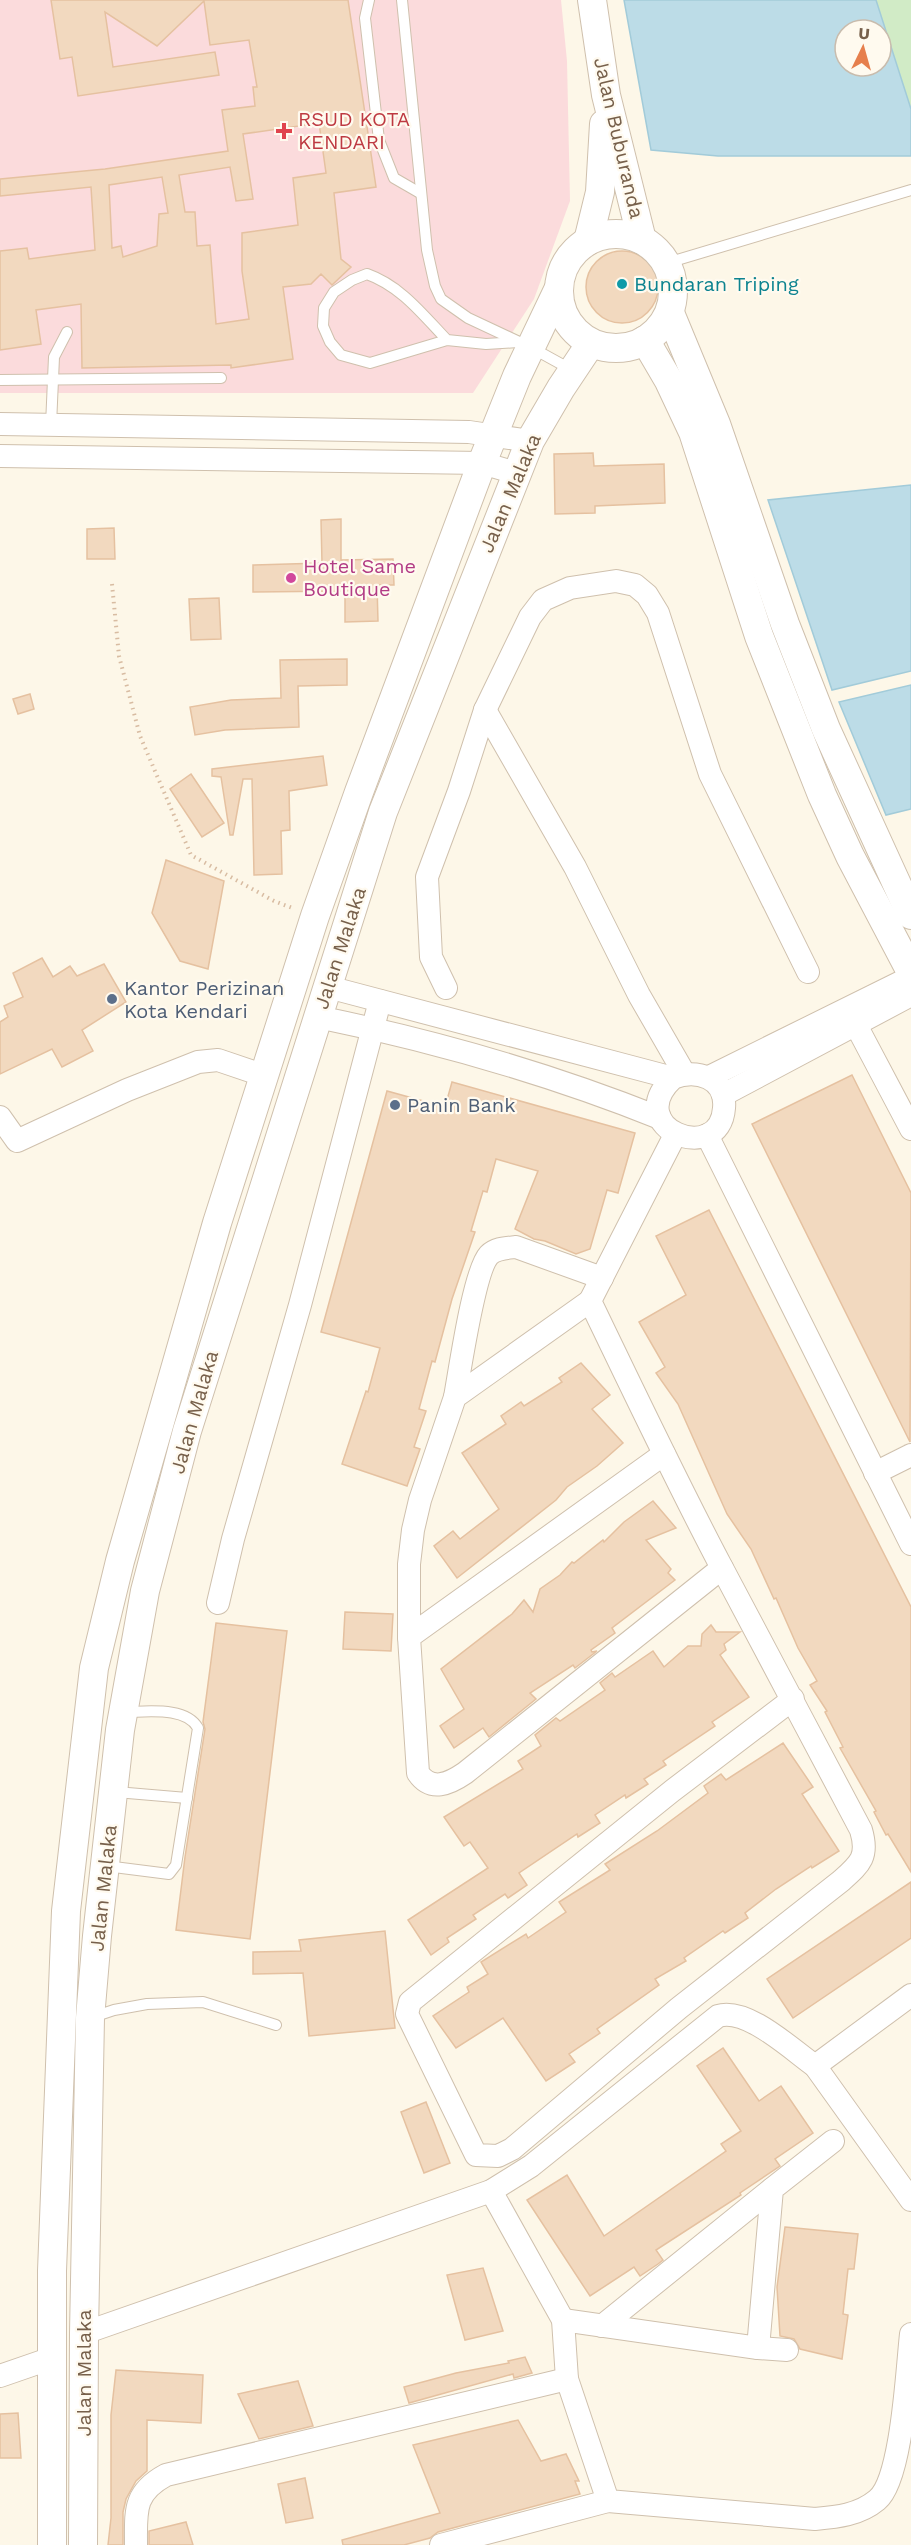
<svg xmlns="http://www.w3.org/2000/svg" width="911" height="2545" font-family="'Work Sans',sans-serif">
	<rect width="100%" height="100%" fill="#fdf7e8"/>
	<path fill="#fbdbdc" d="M0,0H561L567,61L570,201L534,299L473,393H0Z"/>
	<path fill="#d1ebc6" d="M876,0H911V109Z"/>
	<g fill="#bcdce7" stroke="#a2cbd9" stroke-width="1.5" fill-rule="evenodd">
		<path d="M624,0H876L911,109V156H718L651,150ZM845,30H881V66H845Z"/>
		<path d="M911,485V671L832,690L768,500Z"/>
		<path d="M911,685V809L886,815L839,702Z"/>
	</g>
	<g fill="#f2d9bf" stroke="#e5c1a0" stroke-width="1.5" fill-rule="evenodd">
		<path d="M51,0H348L376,187L334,193L341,259L351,267L332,285L321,274L311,284L283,287L293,359L231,368V365L82,368L81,304L36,310L41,344L0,350V251L27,248L29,259L95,250L91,187L0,196V179L105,169L228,151L222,110L255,106L253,87H257L249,40L210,45L204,1L157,46L105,12L113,67L215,52L219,75L78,96L72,57L60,59ZM319,123L326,173L293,178L298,225L242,233V271L249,319L216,324L210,245L197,246L195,212H185L179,175L230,167L236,201L253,199L243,134ZM162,177L168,213L159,214L157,246L123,257L121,246L112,248L109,185Z"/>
		<circle cx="622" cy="287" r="36"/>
		<path d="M593,453L594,466L664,464L665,503L595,506V513L555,514L554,454Z"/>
		<path d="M341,519V560L393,559L394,585H377L378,621L345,622V591L253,592V565L322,563L321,520Z"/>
		<path d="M114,528L115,559H87V529Z"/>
		<path d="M219,598L221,639L191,640L189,599Z"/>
		<path d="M347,659V685L298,686L299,727L225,730L195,735L190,707L231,700L281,698L280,660Z"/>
		<path d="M30,694L34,709L18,714L13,699Z"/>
		<path d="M323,756L327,785L289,791L290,830L281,831L282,874L254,875L252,779H243L233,835H230L221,777L212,776V769Z"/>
		<path d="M191,774L224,823L202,837L170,789Z"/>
		<path d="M166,860L224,881L208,969L180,961L152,913Z"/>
		<path d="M42,958L53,977L70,966L77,976L104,964L126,1002L82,1030L93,1051L62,1067L52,1049L0,1074V1022L8,1017L4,1006L23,997L13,973Z"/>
		<path d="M852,1075L911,1193L910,1442L752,1124Z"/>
		<path d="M452,1082L635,1133L618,1193L607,1190L590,1249L576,1254L545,1241L534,1239L515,1229L538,1171L496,1159L487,1192L483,1191L471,1231L475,1232L452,1299L435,1362L432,1361L419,1409L426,1411L414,1447L420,1449L407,1486L342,1464L366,1391L368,1392L380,1348L321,1332L387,1091L445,1107Z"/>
		<path d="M709,1210L911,1607V1872L888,1834L886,1835L874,1812L876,1811L840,1748L843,1747L825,1712L827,1711L810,1685L817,1681L798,1648L776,1598L774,1599L751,1549L727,1514L678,1404L656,1373L665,1367L639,1322L686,1295L656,1236Z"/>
		<path d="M581,1363L610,1395L592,1409L623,1443L597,1466L567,1487L556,1500L457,1578L434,1546L453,1531L460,1539L499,1509L462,1453L506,1424L501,1416L521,1402L524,1406L562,1382L559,1378Z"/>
		<path d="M653,1501L676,1528L646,1540L671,1569L668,1573L675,1580L612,1628L615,1633L591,1650L592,1652L597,1651L575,1668L573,1665L530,1693L536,1699L489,1737L483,1728L454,1748L440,1726L464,1709L441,1669L512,1614L524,1600L533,1612L540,1589L560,1575L572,1562L574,1563L603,1540L604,1542L624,1522Z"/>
		<path d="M345,1612L393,1614L391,1651L343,1649Z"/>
		<path d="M216,1623L287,1631L250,1939L176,1930L185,1857L205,1729L203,1722Z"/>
		<path d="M711,1625L716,1632H740L724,1644L726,1650L720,1655L749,1697L712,1722L715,1726L663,1761L666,1765L644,1779L648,1784L626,1798L625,1795L595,1815L600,1823L578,1837L577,1834L519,1873L527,1885L508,1898L505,1894L473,1915L476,1919L447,1938L449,1942L431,1955L408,1920L488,1868L470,1842L464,1846L444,1817L523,1769L518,1761L541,1746L535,1735L556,1718L560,1721L605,1690L600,1683L612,1673L615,1677L653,1651L664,1667L688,1646H701L702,1634Z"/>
		<path d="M783,1743L813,1787L802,1794L839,1851L812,1868L811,1866L776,1889L745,1913L748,1918L725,1933L723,1931L684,1958L686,1961L655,1979L659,1985L597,2029L600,2033L569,2054L575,2062L546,2081L503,2018L456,2048L433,2016L469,1992L467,1987L488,1974L481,1962L526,1934L528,1938L566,1912L559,1902L610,1870L605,1864L657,1831L708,1793L704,1786L721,1774L726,1780Z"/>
		<path d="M911,1882V1938L793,2018L767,1979Z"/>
		<path d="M385,1931L395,2028L309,2036L303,1973L253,1974V1952L301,1951L299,1940Z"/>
		<path d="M723,2048L759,2101L781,2086L813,2133L775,2159L780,2166L740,2193L741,2195L656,2250L663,2260L658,2264L640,2276L634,2267L590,2296L527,2200L567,2175L604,2236L726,2151L721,2144L741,2131L697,2066Z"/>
		<path d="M426,2102L450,2163L424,2173L401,2112Z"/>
		<path d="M785,2227L858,2234L854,2269H848L843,2314L848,2315L842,2359L800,2349L794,2339L780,2336L777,2287Z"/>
		<path d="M483,2268L503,2331L465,2340L447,2275Z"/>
		<path d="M525,2357L532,2373L514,2378L513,2374L409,2403L404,2387L456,2373L509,2363L508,2361Z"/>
		<path d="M116,2370L203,2375L201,2423L147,2420V2471L136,2481L126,2499L123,2512V2545H108L111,2518V2415Z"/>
		<path d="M298,2381L313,2426L259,2439L238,2394Z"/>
		<path d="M18,2413L21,2458H0V2414Z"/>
		<path d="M518,2420L541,2461L566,2454L579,2481H575L580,2494L438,2532L430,2538L404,2545H343L342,2540L440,2513L413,2445Z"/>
		<path d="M305,2478L313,2518L286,2523L278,2484Z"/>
		<path d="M186,2522L193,2545H149V2531Z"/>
	</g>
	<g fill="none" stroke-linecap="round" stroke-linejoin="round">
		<g stroke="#cfc0ad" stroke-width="12">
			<g id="service">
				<path d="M369,0L365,18L379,140L394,178L420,193"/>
				<path d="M402,0L427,250L435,286L441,299L468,318L532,348L572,370"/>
				<path d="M667,263L911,190"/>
				<path d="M447,340C423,315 401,286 367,274L352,280L334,292L324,308L323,326L330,342L341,355L370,363L447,340L486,344L518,342"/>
				<path d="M0,380L221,378"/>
				<path d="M51,425L54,357L67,332"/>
				<path d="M116,1792L187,1798"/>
				<path d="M106,1866L169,1874L176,1865L198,1728C186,1706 146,1712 125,1712"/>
				<path d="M93,2017L114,2010L147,2004L203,2002L276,2025"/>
			</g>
		</g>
		<g stroke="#cfc0ad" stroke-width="24">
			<g id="minor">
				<path d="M0,424L469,432L530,441"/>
				<path d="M0,456L482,463L516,473"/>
				<path d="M485,710L575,867L639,995L684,1073"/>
				<path d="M328,987L673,1078C696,1068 727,1078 724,1108C720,1167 620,1128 673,1078"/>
				<path d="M446,988L431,957L427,877L459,791L485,710L530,617L543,600L570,588L616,581L635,585L647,595L658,613L710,774L808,972"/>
				<path d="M318,1017C435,1041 550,1074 660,1118"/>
				<path d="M856,1025L911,1129"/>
				<path d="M709,1077L911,977"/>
				<path d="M723,1095L911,995"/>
				<path d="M0,1117L17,1141L127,1090L198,1062L218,1060L265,1076"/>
				<path d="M675,1135L590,1301C633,1390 675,1479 721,1566C767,1654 815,1742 861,1830C869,1857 860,1864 841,1881L679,2008L512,2149L498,2156L476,2155L407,2014L410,2002L672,1791L793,1699"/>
				<path d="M707,1135L911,1544"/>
				<path d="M455,1397C460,1370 474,1271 489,1255C496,1248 506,1248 516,1247L602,1278"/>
				<path d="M664,1454L409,1637L418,1773C431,1792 449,1784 465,1773L722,1568"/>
				<path d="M875,1473L911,1455"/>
				<path d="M218,1603L233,1539L300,1305L380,1001"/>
				<path d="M409,1637V1564L413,1530L420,1500L455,1397L590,1301"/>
				<path d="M815,2066L911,2200"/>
				<path d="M491,2191L563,2320L567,2379L608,2501L815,2519C837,2517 859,2515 877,2500C902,2480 907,2370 911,2334"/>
				<path d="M563,2320L758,2348L787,2350"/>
				<path d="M602,2326L772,2189"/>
				<path d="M84,2333L491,2191L531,2166L718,2016C747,2007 791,2049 815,2066L911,1995"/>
				<path d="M758,2348L772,2189L833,2141"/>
				<path d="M0,2376L52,2358"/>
				<path d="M136,2545C136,2511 133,2493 166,2475L567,2379"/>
				<path d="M441,2545L608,2501"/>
			</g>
		</g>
		<g stroke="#cfc0ad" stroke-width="30">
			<g id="tertiary">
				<path d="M592,0L606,95L642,240"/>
				<circle cx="616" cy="291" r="57"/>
				<path d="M588,241L600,192L604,124"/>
				<path d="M670,313L716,424L785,624L826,729L911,915"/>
				<path d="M645,340L669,381L693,432L759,636L822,795L850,856L911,972"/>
				<path d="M52,2545V2271L66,1911L94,1668L120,1561L217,1223L315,916L359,792L482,463L517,376L558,290"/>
				<path d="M83,2545L84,2333L90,2018L97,1936L120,1730L145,1591L187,1431L383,812L530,441L561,388L591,343"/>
			</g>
		</g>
		<path stroke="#d8bca2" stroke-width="4" stroke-dasharray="1.5 4.5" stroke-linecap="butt" d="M112,584L119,656L140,736L191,855L274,901L295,909"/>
		<use href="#service" stroke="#fff" stroke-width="10"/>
		<use href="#minor" stroke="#fff" stroke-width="22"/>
		<use href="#tertiary" stroke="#fff" stroke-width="28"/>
	</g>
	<path fill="#e0444e" stroke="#fffaef" stroke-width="2" d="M281 122h6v6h6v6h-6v6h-6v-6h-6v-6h6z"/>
	<circle fill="#0f9aa8" stroke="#fffaef" stroke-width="2" cx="622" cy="284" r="6"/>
	<circle fill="#d1479c" stroke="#fffaef" stroke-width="2" cx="291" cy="578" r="6"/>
	<g fill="#5c6f8a" stroke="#fffaef" stroke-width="2">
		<circle cx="112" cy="999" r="6"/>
		<circle cx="395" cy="1105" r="6"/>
	</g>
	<g text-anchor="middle" stroke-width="4.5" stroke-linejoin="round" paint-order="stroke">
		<g font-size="20" fill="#be3a42" stroke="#fffaef" text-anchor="start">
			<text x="298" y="126">RSUD KOTA<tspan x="298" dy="23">KENDARI</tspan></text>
		</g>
		<g font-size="20" fill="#77604b" stroke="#fffaef">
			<text transform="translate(619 138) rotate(77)" y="7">Jalan Buburanda</text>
			<text transform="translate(510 493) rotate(-67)" y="7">Jalan Malaka</text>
			<text transform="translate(340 948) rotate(-72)" y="7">Jalan Malaka</text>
			<text transform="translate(194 1412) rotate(-74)" y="7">Jalan Malaka</text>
			<text transform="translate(103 1888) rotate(-84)" y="7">Jalan Malaka</text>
			<text transform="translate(84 2373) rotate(-90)" y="7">Jalan Malaka</text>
		</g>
		<g font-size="20" fill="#0d838f" stroke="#fffaef" text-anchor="start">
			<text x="634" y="291">Bundaran Triping</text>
		</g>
		<g font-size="20" fill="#b23c85" stroke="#fffaef" text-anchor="start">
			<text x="303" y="573">Hotel Same<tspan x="303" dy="23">Boutique</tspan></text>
		</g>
		<g font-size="20" fill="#4e5e75" stroke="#fffaef" text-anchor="start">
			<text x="124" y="995">Kantor Perizinan<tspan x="124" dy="23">Kota Kendari</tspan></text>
			<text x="407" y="1112">Panin Bank</text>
		</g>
	</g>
	<g transform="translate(863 48) rotate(5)"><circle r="28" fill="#fffaef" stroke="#c9bcad" stroke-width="1.5"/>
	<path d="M0-4.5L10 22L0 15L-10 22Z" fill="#e67f4d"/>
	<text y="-9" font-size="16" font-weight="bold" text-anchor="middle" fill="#77604b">U</text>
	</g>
</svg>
